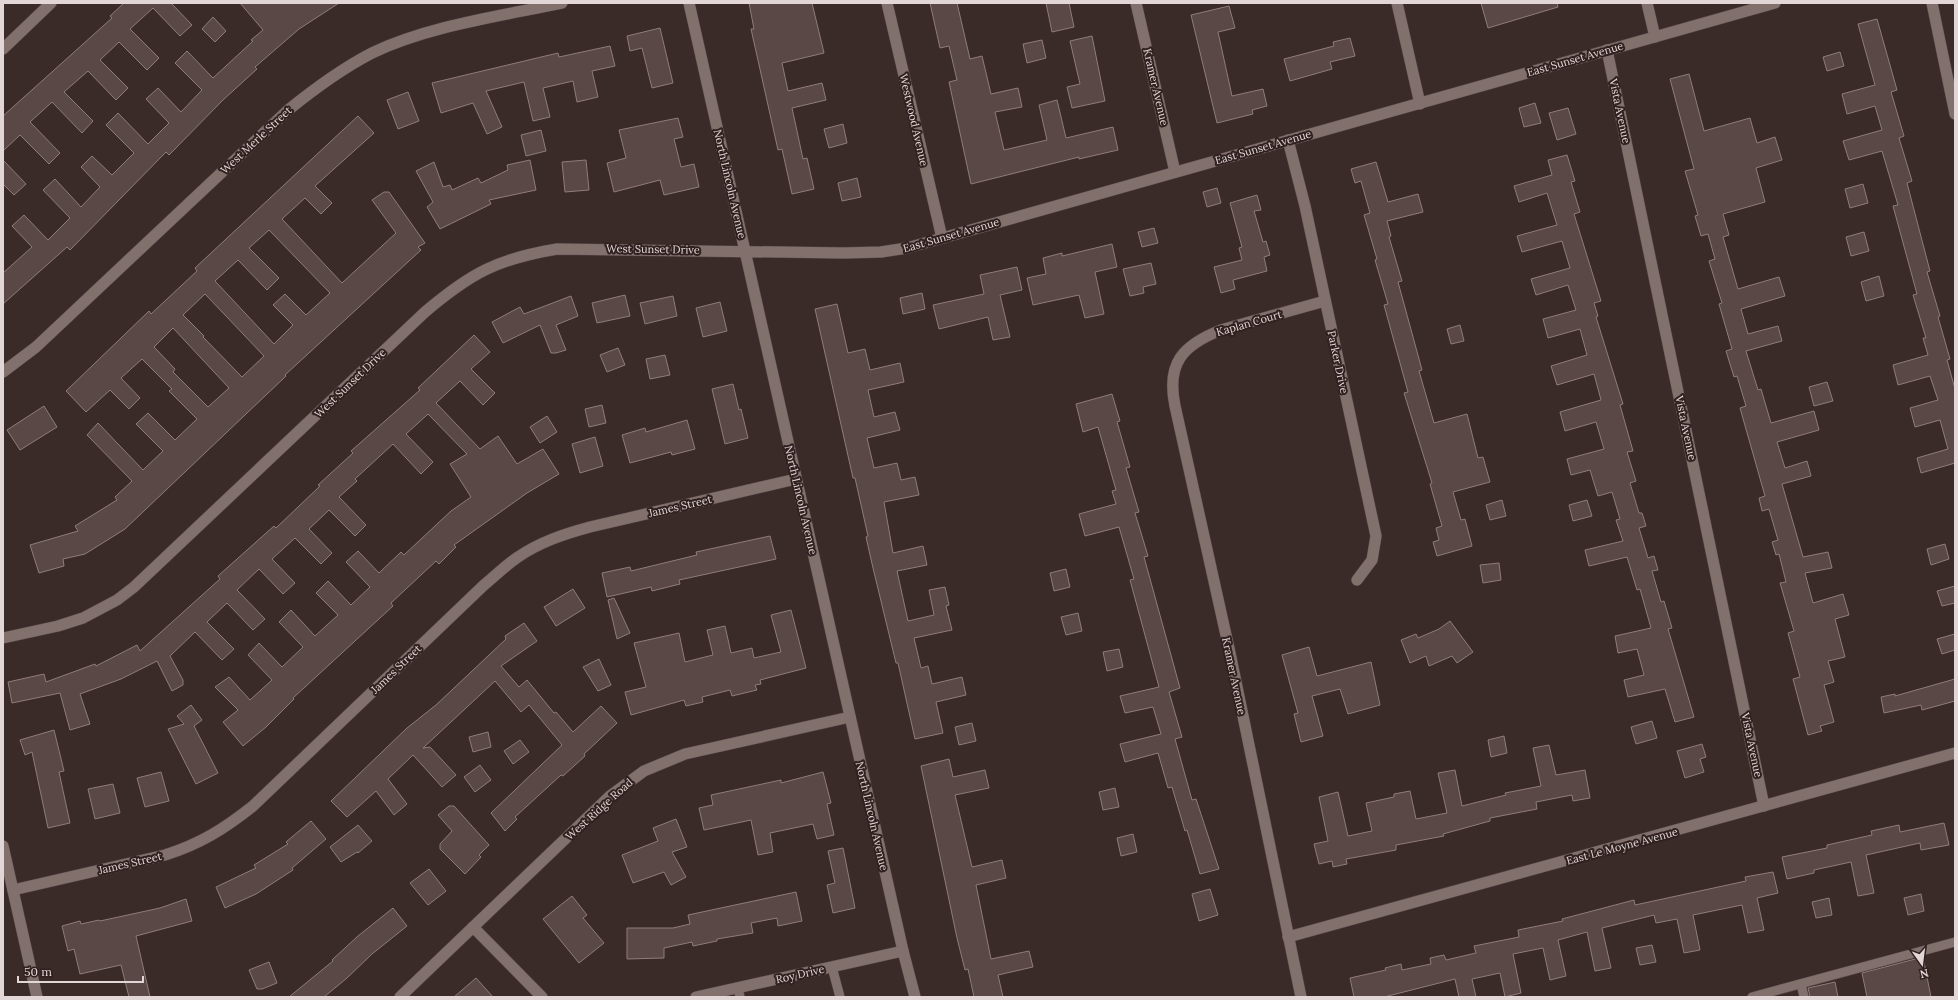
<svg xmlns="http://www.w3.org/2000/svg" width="1958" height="1000" font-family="Lora,serif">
	<rect width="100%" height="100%" fill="#3a2a28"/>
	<g fill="#5a4846" stroke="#907c7a" fill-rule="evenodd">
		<path d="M124,3H171L192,25L180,36L153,8L130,29L159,58L147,70L119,42L100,60L128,88L116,100L88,71L64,92L93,121L82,133L52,102L30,122L60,153L49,164L20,135L3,151V116L112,18L110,16Z"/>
		<path d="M240,3H339L299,29L255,67L257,69L223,100L169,155L166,152L70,250L67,247L3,304V273L32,247L12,226L24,215L48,240L70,218L43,190L55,179L81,207L100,187L81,167L92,156L112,175L134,153L106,125L118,113L148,144L169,123L146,99L158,88L181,112L202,90L175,63L187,51L213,78L253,41L251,40L263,30Z"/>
		<path d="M749,3H812L824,53L782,63L788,91L822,83L826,100L792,108L803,159L807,158L814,189L792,194L782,149L778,150L751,29H754Z"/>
		<path d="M930,3H957L970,59L982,56L991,94L1018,88L1022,107L995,112L1004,150L1047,140L1039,105L1057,100L1066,138L1113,127L1118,150L1079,159V157L971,184L949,82L957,80L949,46L940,48Z"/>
		<path d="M1046,3H1069L1074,27L1052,32Z"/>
		<path d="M1481,3H1557L1558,7L1488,28Z"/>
		<path d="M1229,6L1235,28L1218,32L1232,96L1263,89L1267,106L1252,110L1253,114L1217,123L1191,15Z"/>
		<path d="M213,17L226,31L215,42L202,29Z"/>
		<path d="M1877,19L1897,90L1891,92L1904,136L1899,138L1912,181L1907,183L1930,271L1927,272L1940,316L1938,317L1950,359L1947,360L1955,389V463L1921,473L1917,458L1948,449L1940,420L1915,427L1910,408L1938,400L1930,376L1898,385L1893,365L1928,355L1923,338H1926L1913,295L1917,294L1893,206L1898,205L1882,151L1849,160L1843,141L1882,130L1875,106L1847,114L1842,94L1875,85L1858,24Z"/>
		<path d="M660,28L673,83L652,88L642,48L630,51L627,36Z"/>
		<path d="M1092,36L1105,101L1072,108L1067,87L1080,84L1070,41Z"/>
		<path d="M1350,38L1355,56L1330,62L1332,69L1290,81L1284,59L1334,46L1333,42Z"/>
		<path d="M1042,40L1046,58L1027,63L1023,44Z"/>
		<path d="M610,46L615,66L592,71L598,97L577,102L573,81L543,88L550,117L533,121L524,82L486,91L502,127L487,134L473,103L441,113L432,83L558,53L559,57Z"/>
		<path d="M1840,52L1844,66L1827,71L1823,57Z"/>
		<path d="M1689,74L1704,131L1750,118L1757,143L1775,137L1782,160L1756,168L1765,202L1723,214L1729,235L1723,237L1738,289L1779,277L1785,296L1741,309L1748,334L1778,326L1782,341L1746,351L1758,390L1761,389L1771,423L1814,411L1819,430L1777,442L1785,468L1807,461L1811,476L1782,484L1803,557L1828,552L1832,568L1805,573L1813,603L1843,594L1849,615L1835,619L1845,657L1828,661L1834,682L1824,685L1834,722L1820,726L1822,731L1808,735L1793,679L1800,677L1788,633L1794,631L1780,583L1786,582L1779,554L1776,555L1772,542L1778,540L1769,509L1762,511L1759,498L1765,496L1740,408L1746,406L1737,376L1734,377L1726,351L1732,349L1719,304L1722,303L1709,261L1715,259L1708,234L1701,236L1695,216L1698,215L1685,171L1694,169L1670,79Z"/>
		<path d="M408,92L419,121L398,129L387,100Z"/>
		<path d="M1535,103L1541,123L1524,127L1519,108Z"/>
		<path d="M1568,108L1576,134L1557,140L1549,113Z"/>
		<path d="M358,116L374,133L315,186L332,203L321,214L305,198L282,219L342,283L396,233L372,200L384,192H389L425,243L418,247L421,250L285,375L286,376L125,529L85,554L63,559L64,566L39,573L30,545L78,531L75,526L117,500L115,497L132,481L87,435L98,423L143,470L163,451L136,424L148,413L175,440L197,419L169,391L172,389L142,359L121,378L140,398L129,409L110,390L86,412L66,391L149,311L151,314L197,271L195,268ZM269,230L330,293L306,315L285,294L273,305L293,325L274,344L215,281L238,260L267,290L279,278L249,248ZM205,294L264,356L242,377L203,337L204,336L183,315ZM173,328L229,388L208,407L173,372L175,369L154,347Z"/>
		<path d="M678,118L683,137L674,139L681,167L694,164L699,187L664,195L660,180L614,192L607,163L626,158L619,130Z"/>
		<path d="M843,124L847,143L829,148L824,129Z"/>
		<path d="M541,130L546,151L526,156L521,135Z"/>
		<path d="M1567,155L1575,181L1571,182L1580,212L1574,214L1601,301L1594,303L1598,316L1596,317L1623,404L1620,405L1633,451L1627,452L1636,481L1630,483L1639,513H1642L1646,526L1639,528L1648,558L1654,556L1658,570L1652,571L1661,602L1664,601L1672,628L1668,629L1694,717L1675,722L1665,689L1628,697L1624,680L1644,675L1637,649L1618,653L1615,636L1651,628L1640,589L1637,590L1627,557L1589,566L1585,550L1623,541L1616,520L1620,519L1612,492L1598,496L1590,470L1571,475L1567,459L1604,449L1596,422L1565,431L1560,412L1601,400L1594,374L1557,385L1551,366L1587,355L1580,329L1548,338L1543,319L1576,310L1568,285L1536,295L1531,279L1570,268L1562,241L1522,252L1517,236L1557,225L1547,193L1519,202L1514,186L1552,175L1548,160Z"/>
		<path d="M3,160L26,184L14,195L3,184Z"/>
		<path d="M530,160L536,190L489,200L491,204L440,229L427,207L433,202L416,171L434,162L443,187L450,185L452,190L478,178L481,183L508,170L507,165Z"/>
		<path d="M586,160L589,190L565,192L562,162Z"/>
		<path d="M1376,162L1388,202L1418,194L1423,212L1387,221L1391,236L1389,237L1402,281L1398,282L1422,370L1419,371L1434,423L1467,414L1478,458L1483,457L1490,482L1453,492L1461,520L1465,519L1472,546L1437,556L1433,542L1439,540L1436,528L1442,526L1430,484L1432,483L1404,393L1408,392L1384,305L1388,304L1375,260L1377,259L1364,215L1370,213L1361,181L1355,183L1351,169Z"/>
		<path d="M857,178L861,197L842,201L838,183Z"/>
		<path d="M1863,184L1868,203L1850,208L1845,189Z"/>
		<path d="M1217,188L1221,203L1207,207L1203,192Z"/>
		<path d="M1257,195L1261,210L1254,211L1263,242L1266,241L1270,255L1264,257L1267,271L1233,280L1235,289L1221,293L1214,267L1242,260L1239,248L1242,247L1230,203Z"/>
		<path d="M1154,228L1158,243L1142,247L1138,232Z"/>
		<path d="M1864,232L1869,251L1851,256L1846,237Z"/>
		<path d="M1112,244L1117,267L1095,272L1104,314L1085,318L1079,295L1033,305L1027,278L1046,274L1043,258L1062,253V256Z"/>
		<path d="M1151,263L1156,284L1143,287L1144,293L1130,296L1123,269Z"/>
		<path d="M1017,267L1022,290L1000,295L1010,337L993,340L988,317L939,329L933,305L984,294L980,275Z"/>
		<path d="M1879,276L1884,296L1866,301L1861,282Z"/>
		<path d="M922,293L925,309L903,314L900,298Z"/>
		<path d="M625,295L630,316L597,323L592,303Z"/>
		<path d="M571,296L578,316L556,325L566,350L556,353H551L540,325L503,343L492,322L520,307L524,314Z"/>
		<path d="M673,296L677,316L645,324L640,303Z"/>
		<path d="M720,302L727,331L703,337L696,308Z"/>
		<path d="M837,304L848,353L865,349L870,370L900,363L904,382L868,390L874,417L895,412L900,430L867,438L874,468L897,463L901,480L915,477L919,495L884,502L893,553L923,546L927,565L897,571L908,621L934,615L929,590L945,587L949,605L946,606L952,630L914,638L921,668L928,666L932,684L962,677L966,695L936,702L943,733L915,739L898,663H896L873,568L866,537L868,536L855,478H853L815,309Z"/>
		<path d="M1460,325L1464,341L1451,344L1447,329Z"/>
		<path d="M474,335L490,352L471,369L495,393L483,405L460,381L436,403L480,449L498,436L517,464L543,449L559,474L527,493L454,545L456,547L439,564L436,561L391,603L393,606L293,698L294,699L266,727L243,746L223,722L238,710L215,687L229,677L250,700L272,680L248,655L259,643L282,667L303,647L279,622L291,610L315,636L338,615L316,593L328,581L351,605L370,587L346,562L358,551L379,573L401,552L404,555L451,511L471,497L450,464L467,454L428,414L406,434L433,462L421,474L393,444L355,479L357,481L339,497L366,525L355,536L329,510L309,529L332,553L321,564L295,538L272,559L295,583L283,594L259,569L237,590L265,619L253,630L227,603L207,622L234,649L222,660L195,632L170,656L183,680V685L172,691L157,661L121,679L80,694L90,724L70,730L60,693L12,703L8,682L44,674L46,682L95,664L96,666L137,645L140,651L220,579L218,576L274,526L276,528L320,486L318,485L353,453L351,451L420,390L418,388Z"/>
		<path d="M618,348L625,365L607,372L600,355Z"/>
		<path d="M665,355L670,375L650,379L646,359Z"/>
		<path d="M1827,382L1833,401L1814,406L1809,387Z"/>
		<path d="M733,384L739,410L741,409L748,438L725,444L712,389Z"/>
		<path d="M1112,394L1120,421L1117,422L1130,467L1126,468L1139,512L1135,513L1148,556L1144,557L1180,688L1169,692L1182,737L1175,739L1192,800L1196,799L1219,869L1200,874L1187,830L1185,831L1172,787L1168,788L1158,753L1125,762L1120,744L1161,734L1153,707L1125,713L1120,696L1159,687L1130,580L1134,579L1119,527L1085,536L1079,514L1116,504L1112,491L1116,490L1098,427L1083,432L1076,404Z"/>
		<path d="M602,405L606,423L589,427L585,409Z"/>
		<path d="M44,406L57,427L20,450L7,430Z"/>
		<path d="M547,416L557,432L540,443L530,427Z"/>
		<path d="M687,420L695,449L672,455L671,452L630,463L622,435L645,428L646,432Z"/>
		<path d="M595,437L603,466L580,473L572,444Z"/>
		<path d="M1502,500L1506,516L1490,520L1486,505Z"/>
		<path d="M1587,500L1592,516L1573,521L1569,505Z"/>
		<path d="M770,536L776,559L679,580L680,584L652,591L651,587L607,597L602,573L630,567L631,571L697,555L696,552Z"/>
		<path d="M1945,544L1949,559L1931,565L1927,549Z"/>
		<path d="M1499,563L1501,580L1483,583L1480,565Z"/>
		<path d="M1066,569L1070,587L1054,591L1050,573Z"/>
		<path d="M1955,586V603L1942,606L1937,591Z"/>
		<path d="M573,589L585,608L556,626L544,607Z"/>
		<path d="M614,598L630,633L617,639L608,600Z"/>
		<path d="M791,610L806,668L760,680L761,684L755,685L757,690L732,696L730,690L702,697L703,702L686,706L684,700L631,715L625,692L646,687L634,643L679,633L685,662L713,655L707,630L725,626L731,653L752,648L754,658L781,652L771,615Z"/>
		<path d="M1078,613L1082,631L1066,635L1061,617Z"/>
		<path d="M1450,621L1473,652L1457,663L1452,656L1429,666L1426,656L1410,663L1401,640L1416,634L1418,638L1439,629Z"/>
		<path d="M524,623L537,641L501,666L519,687L527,680L554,713L556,712L573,732L601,706L617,723L584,754L585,756L563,776L561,775L515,817L517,819L505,831L491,813L562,745L529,705L521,712L495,681L423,748L430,747L456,775L442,787L413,755L388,779L407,804L394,815L376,791L347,817L331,801L407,728L436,705L506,639L505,636Z"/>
		<path d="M1955,634V650L1942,654L1937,639Z"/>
		<path d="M1309,647L1317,676L1371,662L1380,705L1348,714L1340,689L1312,696L1323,736L1301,742L1294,714L1298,713L1282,655Z"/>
		<path d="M1119,649L1123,667L1107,671L1103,652Z"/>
		<path d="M599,659L611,685L598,691L583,667Z"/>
		<path d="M1955,679V701L1922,710L1921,705L1884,713L1881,697L1895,694V696Z"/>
		<path d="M191,705L202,720L194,726L218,773L196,784L168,729L184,724L177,716Z"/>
		<path d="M1652,721L1657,738L1636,744L1631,727Z"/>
		<path d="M972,723L976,741L959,745L955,727Z"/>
		<path d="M54,730L64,771L59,772L70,823L48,828L32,752L25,755L20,740Z"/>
		<path d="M488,732L491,747L473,752L469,737Z"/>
		<path d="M1504,736L1507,753L1491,757L1488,740Z"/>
		<path d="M520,740L529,752L513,764L504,751Z"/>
		<path d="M1702,744L1706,757L1700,759L1704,772L1685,778L1677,751Z"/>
		<path d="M1549,745L1556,775L1585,770L1590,798L1573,801L1572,795L1536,802L1537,809L1490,818V821L1443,834L1444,836L1396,845V850L1346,859L1347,864L1333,867L1332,861L1319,864L1314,844L1328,841L1319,797L1338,792L1348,836L1372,831L1366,803L1394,797V794L1410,791L1416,819L1447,813L1438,773L1455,770L1462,806L1506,795L1505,793L1541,786L1533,748Z"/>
		<path d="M949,759L953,777L985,770L989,788L955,795L972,867L1002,860L1006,878L976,885L991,959L1029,951L1033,967L998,975L1003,997H974L968,969L965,970L957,938L921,766Z"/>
		<path d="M480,765L491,780L475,792L464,777Z"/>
		<path d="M161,772L169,801L145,807L137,778Z"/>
		<path d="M823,772L831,803L827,804L834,835L817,839L813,824L770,833L773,852L758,855L751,820L704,830L699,808L713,805L711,795L781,780V783Z"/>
		<path d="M113,784L120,813L95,819L88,789Z"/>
		<path d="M1115,788L1119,807L1103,810L1099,792Z"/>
		<path d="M449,806H454L489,845L479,855L481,857L465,874L440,849V844L452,831L438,815Z"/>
		<path d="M676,819L687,847L672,852L686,877L671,885L664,872L633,883L622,855L658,841L653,828Z"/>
		<path d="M311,821L326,839L292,868L293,870L256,894L225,908L216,887L256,868L254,865L288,844L286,842Z"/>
		<path d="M1944,823L1949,845L1921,850L1920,843L1866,855L1874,893L1858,896L1851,862L1814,870V873L1787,879L1782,857L1827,848V845L1872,835L1871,831L1899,825L1900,832Z"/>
		<path d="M358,825L372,841L358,853L357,852L341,862L330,847Z"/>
		<path d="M1133,834L1137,852L1121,856L1117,838Z"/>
		<path d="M843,848L855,908L833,913L827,885L835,883L828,851Z"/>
		<path d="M429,869L446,891L428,905L410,883Z"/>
		<path d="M1773,872L1778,893L1757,898L1764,930L1748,933L1742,905L1693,915L1700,950L1684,953L1677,919L1656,923L1654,915L1602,928L1611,968L1595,971L1587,932L1558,940L1566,976L1550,980L1543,948L1513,954L1521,993L1505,997L1500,973L1472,979L1476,997H1459L1455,979L1384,997H1354L1350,978L1386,970L1385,968L1401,964L1402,970L1431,964L1430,958L1444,955L1446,960L1476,953L1474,946L1519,937L1518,930L1563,921L1562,919L1634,900L1635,905L1746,881L1745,877Z"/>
		<path d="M1210,889L1218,915L1199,921L1192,894Z"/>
		<path d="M796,892L802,921L778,926L777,918L751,923L753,933L717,939V941L693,946L692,942L664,948V958L627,959V928H673L690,924L688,915Z"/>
		<path d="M1921,894L1924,911L1908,915L1904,898Z"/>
		<path d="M572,896L587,915L583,918L604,943L579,963L543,919Z"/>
		<path d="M1829,898L1832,915L1816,918L1812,902Z"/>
		<path d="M186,899L192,921L136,936L150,997H129L121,965L80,974L74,949L68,951L62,926L80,921L81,924L99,920L100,921L160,908Z"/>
		<path d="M393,908L407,926L372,954L347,978L324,997H289L333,961L332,960L358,936Z"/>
		<path d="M1652,945L1656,962L1640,965L1636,948Z"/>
		<path d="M1923,957L1931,997H1867L1862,973Z"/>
		<path d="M269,962L277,983L262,989H257L249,970Z"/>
		<path d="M476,978L493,997H454Z"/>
		<path d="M1835,982L1838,997H1810L1808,988Z"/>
	</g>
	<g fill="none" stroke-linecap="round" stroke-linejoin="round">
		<g stroke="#574948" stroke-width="10">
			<g id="service">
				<path d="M832,967L840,997"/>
				<path d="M1801,984L1804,997"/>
				<path d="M738,988L740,997"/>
				<path d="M1752,997L1955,942"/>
			</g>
		</g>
		<g stroke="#574948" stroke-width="12">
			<g id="minor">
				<path d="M689,3L903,951L915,997"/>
				<path d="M887,3L942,238"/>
				<path d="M1136,3L1175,172"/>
				<path d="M1397,3L1420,104"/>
				<path d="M1647,3L1655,37"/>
				<path d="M1932,3L1955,114"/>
				<path d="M3,49L51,3"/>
				<path d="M1607,50L1764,806"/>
				<path d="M1288,140L1305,206L1376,536L1372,560L1357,580"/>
				<path d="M3,372L36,347L287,111C314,89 341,69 372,53C428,26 501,16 562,3"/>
				<path d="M3,638L58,626L83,618L117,600L134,587L425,312C471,273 497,259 557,249L844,253L881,252L907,248L1775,3"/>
				<path d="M3,846L37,997"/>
				<path d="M13,890L165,855C200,844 224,829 253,806L484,585C495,576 506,565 518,557C540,542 564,534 590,527L796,479"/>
				<path d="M473,927L542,997"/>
				<path d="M1288,937L1955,753"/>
				<path d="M400,997L610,796L644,771L685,754L850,717"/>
				<path d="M696,997L903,951"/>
				<path d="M1301,997L1230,653L1175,406C1166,363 1183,345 1221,330L1325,301"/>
			</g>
		</g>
		<use href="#service" stroke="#82706d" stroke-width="9"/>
		<use href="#minor" stroke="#82706d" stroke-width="11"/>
	</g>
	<g text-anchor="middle" stroke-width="4" stroke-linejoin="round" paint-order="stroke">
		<g font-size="11" fill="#e2d7d6" stroke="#30201f">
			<text transform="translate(1575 59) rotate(-16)" y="4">East Sunset Avenue</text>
			<text transform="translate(1156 87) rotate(77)" y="4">Kramer Avenue</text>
			<text transform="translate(1620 111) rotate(78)" y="4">Vista Avenue</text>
			<text transform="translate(914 120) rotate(77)" y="4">Westwood Avenue</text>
			<text transform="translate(256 140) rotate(-43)" y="4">West Merle Street</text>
			<text transform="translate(1263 147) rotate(-16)" y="4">East Sunset Avenue</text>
			<text transform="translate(730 184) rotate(77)" y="4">North Lincoln Avenue</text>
			<text transform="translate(951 235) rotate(-16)" y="4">East Sunset Avenue</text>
			<text transform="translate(653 249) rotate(1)" y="4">West Sunset Drive</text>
			<text transform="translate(1249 323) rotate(-16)" y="4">Kaplan Court</text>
			<text transform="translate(1338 362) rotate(78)" y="4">Parker Drive</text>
			<text transform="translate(350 383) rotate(-44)" y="4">West Sunset Drive</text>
			<text transform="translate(1686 428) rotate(78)" y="4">Vista Avenue</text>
			<text transform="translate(801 500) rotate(77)" y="4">North Lincoln Avenue</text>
			<text transform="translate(680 506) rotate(-13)" y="4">James Street</text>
			<text transform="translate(396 669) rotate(-44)" y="4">James Street</text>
			<text transform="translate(1234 676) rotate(78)" y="4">Kramer Avenue</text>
			<text transform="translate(1752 745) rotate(78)" y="4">Vista Avenue</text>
			<text transform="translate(599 809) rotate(-42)" y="4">West Ridge Road</text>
			<text transform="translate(872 816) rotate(77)" y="4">North Lincoln Avenue</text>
			<text transform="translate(1622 846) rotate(-15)" y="4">East Le Moyne Avenue</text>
			<text transform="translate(130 863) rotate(-13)" y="4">James Street</text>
			<text transform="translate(800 974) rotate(-13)" y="4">Roy Drive</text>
		</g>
	</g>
	<rect width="1958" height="1000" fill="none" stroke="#e2d7d6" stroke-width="8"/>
	<g transform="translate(1922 964) rotate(166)" stroke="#30201f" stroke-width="3" paint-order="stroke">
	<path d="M0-3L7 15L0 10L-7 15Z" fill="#e2d7d6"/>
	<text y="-6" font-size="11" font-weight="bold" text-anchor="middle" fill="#e2d7d6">N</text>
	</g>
	<path d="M18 976v6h125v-6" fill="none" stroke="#e2d7d6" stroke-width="2"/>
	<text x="24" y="976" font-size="12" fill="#e2d7d6" stroke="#30201f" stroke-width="3" paint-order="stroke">50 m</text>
</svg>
